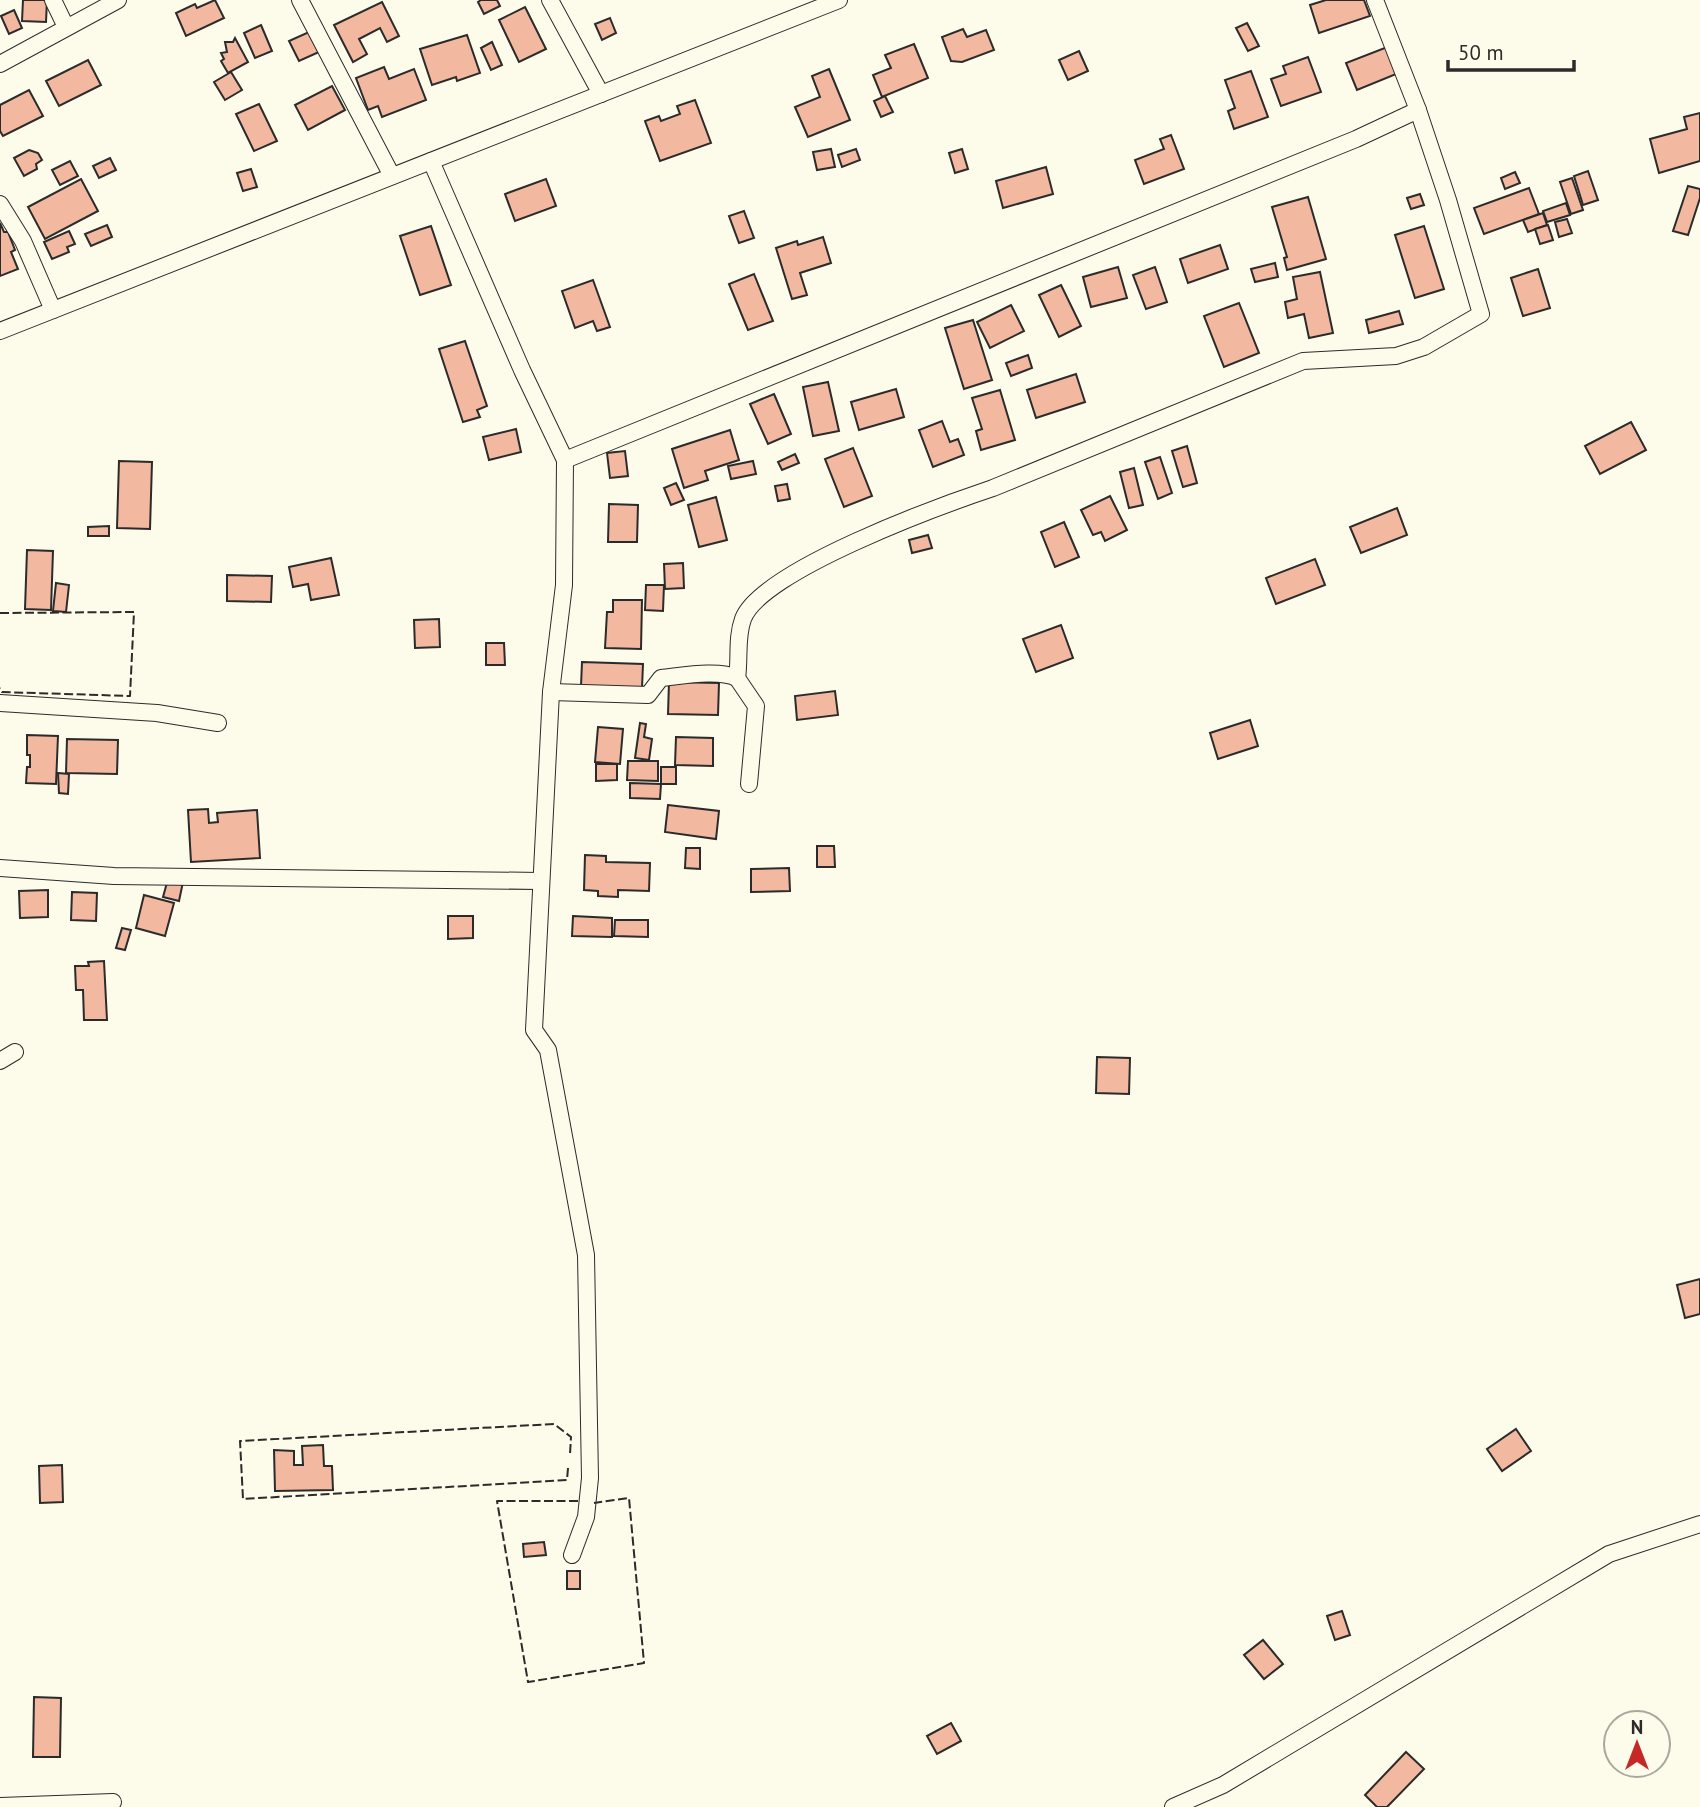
<svg xmlns="http://www.w3.org/2000/svg" width="1700" height="1807" font-family="'PT Sans',sans-serif">
	<rect width="100%" height="100%" fill="#fdfbea"/>
	<g fill="#f2b8a0" stroke="#2b2b2b" stroke-width="2">
		<path d="M23,0H47L46,22L22,21Z"/>
		<path d="M215,0L224,18L186,36L176,13L195,4L197,8Z"/>
		<path d="M481,0H497L500,6L484,14L478,2Z"/>
		<path d="M1326,0H1364L1370,16L1319,33L1310,5Z"/>
		<path d="M382,2L399,36L387,42L380,28L359,39L367,54L353,62L334,25Z"/>
		<path d="M525,7L546,49L519,62L499,20Z"/>
		<path d="M14,10L22,28L9,34L1,16Z"/>
		<path d="M610,18L616,33L602,40L595,24Z"/>
		<path d="M1247,23L1259,46L1248,51L1236,28Z"/>
		<path d="M261,25L272,51L255,58L244,33Z"/>
		<path d="M963,29L967,37L986,30L994,50L962,62L951,61L942,37Z"/>
		<path d="M309,32L319,52L299,61L289,41Z"/>
		<path d="M467,35L480,73L457,81L456,77L432,85L420,49Z"/>
		<path d="M235,38L248,62L228,73L221,61L224,59L221,53L227,52L225,42H233Z"/>
		<path d="M492,42L502,65L491,70L481,48Z"/>
		<path d="M914,44L928,78L882,97L873,75L891,68L885,55Z"/>
		<path d="M1395,44L1406,70L1357,90L1346,63Z"/>
		<path d="M1079,51L1088,71L1068,80L1059,60Z"/>
		<path d="M1308,57L1321,92L1281,106L1271,79L1286,74L1283,66Z"/>
		<path d="M88,60L101,85L59,106L46,81Z"/>
		<path d="M384,67L389,79L414,69L426,100L382,117L378,106L368,110L356,78Z"/>
		<path d="M829,69L850,120L808,137L795,107L820,97L812,76Z"/>
		<path d="M1251,71L1268,117L1234,129L1228,111L1235,108L1225,80Z"/>
		<path d="M231,72L242,90L225,100L214,82Z"/>
		<path d="M332,86L345,110L308,130L295,105Z"/>
		<path d="M29,90L43,116L3,136L0,131V105Z"/>
		<path d="M885,96L893,112L881,117L874,101Z"/>
		<path d="M695,100L711,143L660,161L645,121L659,116L661,121L680,114L677,106Z"/>
		<path d="M259,104L277,141L254,151L236,114Z"/>
		<path d="M1700,113V161L1659,173L1650,139L1687,129L1684,117Z"/>
		<path d="M1171,135L1184,169L1144,184L1135,160L1164,149L1160,139Z"/>
		<path d="M831,149L835,167L817,170L813,152Z"/>
		<path d="M856,149L860,160L842,167L838,155Z"/>
		<path d="M962,149L968,169L955,173L949,153Z"/>
		<path d="M29,150L38,153L42,160L36,164L37,169L24,176L14,158Z"/>
		<path d="M110,158L116,170L99,178L93,166Z"/>
		<path d="M70,161L78,176L60,185L52,170Z"/>
		<path d="M1046,167L1053,194L1003,208L996,181Z"/>
		<path d="M251,169L257,187L243,191L237,173Z"/>
		<path d="M1588,171L1598,200L1583,205L1574,176Z"/>
		<path d="M1515,172L1520,183L1505,189L1501,178Z"/>
		<path d="M1572,178L1583,210L1571,214L1560,182Z"/>
		<path d="M81,179L98,211L45,239L28,207Z"/>
		<path d="M546,179L556,206L515,221L505,194Z"/>
		<path d="M1688,186L1700,189V198L1688,235L1673,231Z"/>
		<path d="M1529,188L1539,214L1484,234L1474,208Z"/>
		<path d="M1420,194L1424,205L1411,209L1407,198Z"/>
		<path d="M1308,197L1326,259L1287,270L1284,258L1287,257L1272,207Z"/>
		<path d="M1566,203L1570,215L1547,222L1543,211Z"/>
		<path d="M744,211L754,238L739,243L729,216Z"/>
		<path d="M1543,213L1547,225L1528,232L1523,220Z"/>
		<path d="M1567,219L1572,233L1559,237L1555,222Z"/>
		<path d="M0,223L4,232H8L15,250L11,252L18,269L0,276Z"/>
		<path d="M107,225L112,237L91,246L85,234Z"/>
		<path d="M1548,225L1553,240L1540,244L1535,229Z"/>
		<path d="M431,226L451,285L420,295L400,236Z"/>
		<path d="M1424,226L1444,289L1415,298L1395,235Z"/>
		<path d="M69,231L75,244L67,247L69,252L52,259L44,242Z"/>
		<path d="M823,237L831,263L800,273L807,295L792,299L776,248L797,241L798,245Z"/>
		<path d="M1220,245L1228,269L1188,283L1180,259Z"/>
		<path d="M1275,263L1278,277L1255,282L1251,269Z"/>
		<path d="M1118,267L1127,298L1091,307L1083,277Z"/>
		<path d="M1155,267L1167,302L1146,309L1133,275Z"/>
		<path d="M1538,269L1550,308L1523,316L1511,278Z"/>
		<path d="M1320,272L1333,333L1309,338L1304,314L1288,318L1285,302L1297,299L1293,277Z"/>
		<path d="M754,274L773,321L748,330L729,284Z"/>
		<path d="M593,280L610,327L597,331L593,321L575,328L562,291Z"/>
		<path d="M1061,285L1081,326L1059,337L1039,295Z"/>
		<path d="M1239,303L1259,353L1224,367L1204,316Z"/>
		<path d="M1011,305L1024,331L990,348L977,322Z"/>
		<path d="M1399,311L1403,324L1369,333L1366,320Z"/>
		<path d="M973,320L992,380L964,389L945,328Z"/>
		<path d="M465,341L487,406L477,410L480,417L463,422L439,349Z"/>
		<path d="M1028,355L1032,368L1011,376L1006,363Z"/>
		<path d="M1076,374L1085,402L1036,418L1027,390Z"/>
		<path d="M828,382L839,431L813,436L803,387Z"/>
		<path d="M896,389L904,417L859,430L851,402Z"/>
		<path d="M1000,390L1015,440L981,450L976,431L982,429L972,398Z"/>
		<path d="M774,394L791,434L768,444L750,404Z"/>
		<path d="M942,421L950,442L958,439L964,455L933,467L919,430Z"/>
		<path d="M1631,422L1646,450L1600,474L1585,446Z"/>
		<path d="M516,429L521,452L489,460L483,437Z"/>
		<path d="M730,430L739,460L705,471L708,480L684,488L672,449Z"/>
		<path d="M1187,446L1197,483L1183,487L1172,451Z"/>
		<path d="M853,448L872,496L844,507L825,459Z"/>
		<path d="M625,451L628,476L610,478L607,453Z"/>
		<path d="M795,454L799,463L782,470L778,462Z"/>
		<path d="M1160,457L1172,493L1158,499L1145,462Z"/>
		<path d="M119,461L152,462L150,529L117,528Z"/>
		<path d="M753,461L756,474L731,479L728,466Z"/>
		<path d="M1134,468L1143,505L1129,508L1120,472Z"/>
		<path d="M676,483L684,500L671,505L664,488Z"/>
		<path d="M787,484L790,499L778,501L775,486Z"/>
		<path d="M1110,496L1127,530L1105,541L1101,532L1093,535L1081,510Z"/>
		<path d="M716,497L727,540L699,547L688,505Z"/>
		<path d="M609,504L638,505L637,542H608Z"/>
		<path d="M1397,508L1407,535L1361,553L1350,527Z"/>
		<path d="M1064,522L1079,557L1055,567L1041,532Z"/>
		<path d="M109,526V536H88V527Z"/>
		<path d="M928,535L932,548L912,553L909,540Z"/>
		<path d="M27,550L53,551L51,610L25,609Z"/>
		<path d="M331,558L339,595L311,600L308,584L293,587L289,567Z"/>
		<path d="M1315,559L1325,585L1276,604L1266,578Z"/>
		<path d="M683,563L684,588L665,589L664,564Z"/>
		<path d="M227,575L272,576L271,602L227,601Z"/>
		<path d="M56,583L69,585L66,612L53,611Z"/>
		<path d="M646,585H664L663,611L645,610Z"/>
		<path d="M613,600H642L641,649L605,648L607,612H613Z"/>
		<path d="M439,619L440,647L415,648L414,620Z"/>
		<path d="M1061,625L1073,658L1036,672L1023,639Z"/>
		<path d="M486,643H504L505,665H486Z"/>
		<path d="M582,662L643,664L642,688L581,686Z"/>
		<path d="M669,682L719,683L718,715L668,714Z"/>
		<path d="M835,691L838,715L797,720L795,696Z"/>
		<path d="M1250,720L1258,746L1218,759L1210,733Z"/>
		<path d="M640,723L646,724L644,737L652,739L649,760L635,758Z"/>
		<path d="M598,727L623,729L620,764L595,762Z"/>
		<path d="M27,735L58,736L56,784L26,783L27,767H30V755H27Z"/>
		<path d="M676,737L713,738V766L675,765Z"/>
		<path d="M67,739L118,740L117,774L66,773Z"/>
		<path d="M628,761H658V781L627,780Z"/>
		<path d="M596,764H617V780L596,781Z"/>
		<rect x="661" y="767" width="15" height="17"/>
		<path d="M58,773L69,774L68,794L59,793Z"/>
		<path d="M630,783L661,784L660,799L630,798Z"/>
		<path d="M668,805L719,811L716,839L665,832Z"/>
		<path d="M208,809L209,823L218,822L217,813L257,810L260,858L191,862L188,810Z"/>
		<path d="M817,846H834L835,867H817Z"/>
		<path d="M686,848H700V869L685,868Z"/>
		<path d="M585,855L606,856V862L650,863L649,891L618,890V897L598,896V891L584,890Z"/>
		<path d="M789,868L790,891L751,892V869Z"/>
		<path d="M168,879L183,882L179,901L163,897Z"/>
		<path d="M48,890V917L20,918L19,891Z"/>
		<path d="M72,892L97,893L96,921L71,920Z"/>
		<path d="M144,895L174,903L165,936L136,928Z"/>
		<path d="M448,916H473V938L448,939Z"/>
		<path d="M573,916L612,918V937L572,936Z"/>
		<path d="M615,920H648V937L614,936Z"/>
		<path d="M122,928L131,930L125,950L116,948Z"/>
		<path d="M104,961L107,1020H84L83,990H76L75,966H89L88,962Z"/>
		<path d="M1097,1057L1130,1058L1129,1094L1096,1093Z"/>
		<path d="M1700,1279V1314L1685,1318L1677,1285Z"/>
		<path d="M1516,1429L1531,1451L1502,1471L1487,1449Z"/>
		<path d="M323,1445L324,1466H332L333,1490L275,1491L274,1450L294,1451V1465H303L302,1446Z"/>
		<path d="M62,1465L63,1502L40,1503L39,1466Z"/>
		<path d="M544,1542L546,1555L524,1557L523,1544Z"/>
		<rect x="567" y="1571" width="13" height="18"/>
		<path d="M1342,1611L1350,1635L1335,1640L1327,1616Z"/>
		<path d="M1263,1640L1283,1664L1264,1679L1244,1655Z"/>
		<path d="M34,1697L61,1698L60,1757H33Z"/>
		<path d="M951,1723L961,1741L937,1754L927,1736Z"/>
		<path d="M1406,1752L1424,1769L1387,1807H1377L1365,1795Z"/>
	</g>
	<g fill="none" stroke-linecap="round" stroke-linejoin="round">
		<g stroke="#2b2b2b" stroke-width="18">
			<g id="street">
				<path d="M53,0L66,27"/>
				<path d="M300,0L392,176"/>
				<path d="M550,0L601,94"/>
				<path d="M0,64L118,0"/>
				<path d="M431,161L522,370L565,460L564,585L551,692L534,1030L548,1050L586,1255L590,1478L586,1517L572,1555"/>
				<path d="M0,204L23,241L53,310"/>
				<path d="M0,331L839,0"/>
				<path d="M565,460L1356,139L1418,110"/>
				<path d="M737,678L756,706L749,784"/>
				<path d="M551,692L648,695L661,678C682,676 718,669 737,678C740,659 736,638 743,619C760,571 942,505 993,488L1303,361L1396,356L1424,347L1481,314L1448,200L1418,110L1375,0"/>
				<path d="M0,703L157,713L218,723"/>
				<path d="M0,868L114,876L540,881"/>
				<path d="M0,1061L15,1052"/>
				<path d="M0,1806L113,1802"/>
				<path d="M1173,1807L1223,1785L1609,1554L1700,1524"/>
			</g>
		</g>
		<use href="#street" stroke="#fdfbea" stroke-width="16"/>
		<g stroke="#2b2b2b" stroke-width="2" stroke-dasharray="9 3.5" stroke-linecap="butt">
			<path d="M0,613L134,612L130,696L2,692L0,688"/>
			<path d="M568,1468L567,1480L243,1499L240,1441L554,1424L571,1437L570,1454"/>
			<path d="M578,1501H497L528,1682L644,1663L629,1498L594,1503"/>
		</g>
	</g>
	<g transform="translate(1637 1744)"><circle r="33" fill="#fdfbea" stroke="#a9a89e" stroke-width="2"/>
	<path d="M0-5L12 26L0 18L-12 26Z" fill="#c62828"/>
	<text y="-10" font-size="19" font-weight="bold" text-anchor="middle" fill="#2b2b2b">N</text>
	</g>
	<path d="M1448 60v10h126v-10" fill="none" stroke="#2b2b2b" stroke-width="3.5"/>
	<text x="1458" y="60" font-size="21" fill="#2b2b2b" stroke="#fdfbea" stroke-width="5" paint-order="stroke">50 m</text>
</svg>
